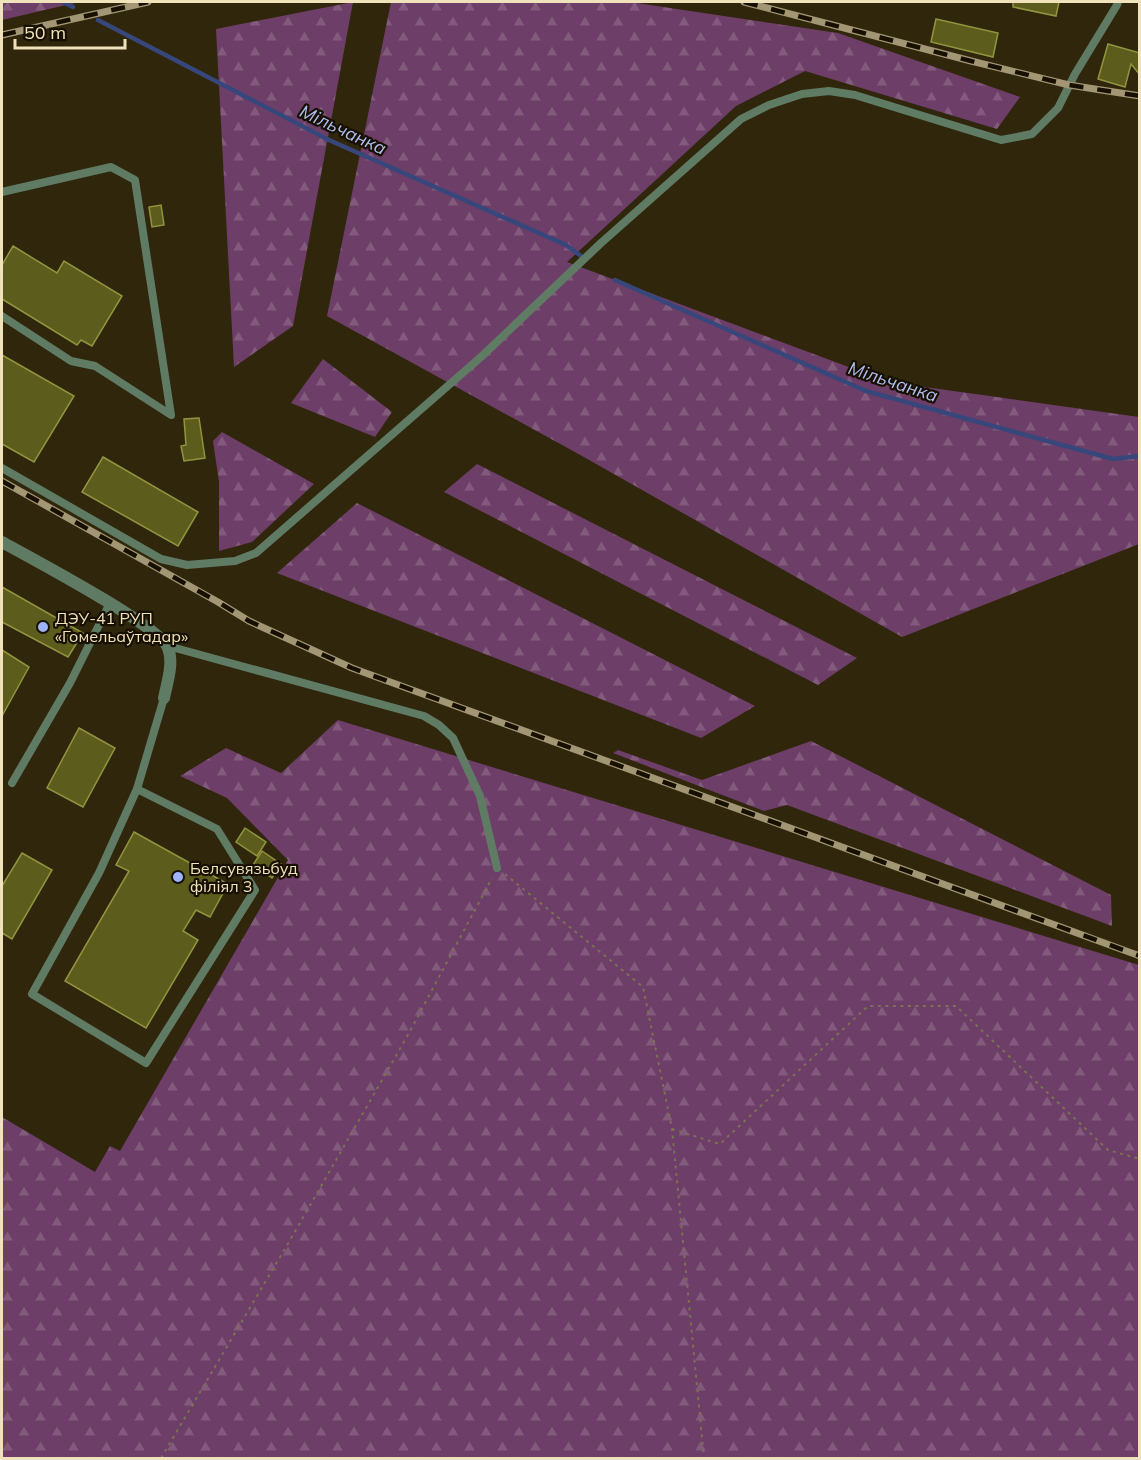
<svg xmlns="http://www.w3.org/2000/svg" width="1141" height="1460" font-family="Mulish,sans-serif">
	<defs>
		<pattern id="forest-firs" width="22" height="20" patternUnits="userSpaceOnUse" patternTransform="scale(1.5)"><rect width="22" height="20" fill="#6d3e68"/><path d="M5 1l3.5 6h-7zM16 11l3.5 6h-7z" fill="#825a7c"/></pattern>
	</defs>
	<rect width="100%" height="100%" fill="#2f260c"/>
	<g fill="url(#forest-firs)">
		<path d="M2,2H79L2,20Z"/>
		<path d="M353,2L293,326L234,367L216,29Z"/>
		<path d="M391,2H630L838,33L1020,97L997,129L805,71L736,106L567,262L889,382L1139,417V544L902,637L582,456L327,316Z"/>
		<path d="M323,359L392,412L375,437L291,403Z"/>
		<path d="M222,432L314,484L252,542L219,551V482L213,441Z"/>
		<path d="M477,464L857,658L818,685L444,492Z"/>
		<path d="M357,503L755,706L701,738L277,573Z"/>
		<path d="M338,720L1139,965V1458H2V1117L95,1172L110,1146L120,1151L288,860L227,798L180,776L226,748L281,773Z"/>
		<path d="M811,741L1111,895L1112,926L787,805L764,811L613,753L618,750L702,780Z"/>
	</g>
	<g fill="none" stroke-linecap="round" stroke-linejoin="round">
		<g stroke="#38477b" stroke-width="4.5">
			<path d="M63,2L73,7"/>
			<path d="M98,20L329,140L566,245L581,256"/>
			<path d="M615,280L866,391L1113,459L1140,456"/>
		</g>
	</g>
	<g fill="#5c5d1c" stroke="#92943f" stroke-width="1.5">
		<path d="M1013,2H1059L1056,16L1013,7Z"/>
		<path d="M936,19L998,33L993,57L931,42Z"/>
		<path d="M1108,44L1140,53V75L1131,64L1125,87L1098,79Z"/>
		<path d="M161,205L164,225L152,227L149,207Z"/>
		<path d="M13,246L57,273L64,261L122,296L92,346L81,340L77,345L2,299V265Z"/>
		<path d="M2,355L74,396L34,462L2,444Z"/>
		<path d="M199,418L205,458L184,461L181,446L186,445L184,419Z"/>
		<path d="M103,457L198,512L178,546L82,492Z"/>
		<path d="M2,587L83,633L68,657L2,622Z"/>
		<path d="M2,650L29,667L2,716Z"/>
		<path d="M79,728L115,748L83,807L47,788Z"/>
		<path d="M245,828L266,842L257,856L236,842Z"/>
		<path d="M134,832L228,884L210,917L196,910L183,931L198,940L146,1028L65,981L129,871L116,865Z"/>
		<path d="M262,851L281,864L272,878L253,865Z"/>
		<path d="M22,853L52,870L12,939L2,933V886Z"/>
	</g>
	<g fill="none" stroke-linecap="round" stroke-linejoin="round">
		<g stroke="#7c7152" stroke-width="2" stroke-dasharray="3 4.5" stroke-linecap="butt">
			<path d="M505,874L643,987L672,1129L704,1458"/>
			<path d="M672,1129L720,1144L868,1006H956L1108,1150L1140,1159"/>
			<path d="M161,1458L293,1235L409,1033L492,878"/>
		</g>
		<g stroke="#5f7b64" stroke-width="8">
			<path d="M2,192L111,167L135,180L171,415L95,366L71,361L2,316"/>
			<path d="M2,468L161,559L187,565L235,561L256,553L481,357L601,243L741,119L769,105L802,94L829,91L855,95L1001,140L1032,134L1058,108L1075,74L1117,5L1118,2"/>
			<path d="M168,646L424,716L439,725L453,738L480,796L497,868"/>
			<path d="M12,783L70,683L110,603"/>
			<path d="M137,789L217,829L255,890L146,1063L32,994L99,873L137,789L164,698"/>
		</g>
		<path stroke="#5f7b64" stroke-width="12" d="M2,542C29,557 160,626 168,648C174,663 167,683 164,698"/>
		<g stroke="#a29674" stroke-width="7">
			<g id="rail">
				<path d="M744,2L971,61L1069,85L1140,96"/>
				<path d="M2,35L148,2"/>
				<path d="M2,481L218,602L249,621L352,668L1140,956"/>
			</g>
		</g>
		<use href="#rail" stroke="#170f00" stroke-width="4.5" stroke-dasharray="14" stroke-linecap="butt"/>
	</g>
	<g fill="#9db4fd" stroke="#170f00" stroke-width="2">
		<circle cx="43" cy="627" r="6"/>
		<circle cx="178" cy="877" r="6"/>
	</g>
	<g text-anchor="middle" stroke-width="4.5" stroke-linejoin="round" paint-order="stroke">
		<g font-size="16" fill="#f0e2ba" stroke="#170f00" text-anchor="start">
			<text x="55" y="624">ДЭУ-41 РУП<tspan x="55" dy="18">«Гомельаўтадар»</tspan></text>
			<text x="190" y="874">Белсувязьбуд<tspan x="190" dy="18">філіял 3</tspan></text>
		</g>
		<g font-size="18" font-style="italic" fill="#afbff0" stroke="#170f00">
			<text transform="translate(343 130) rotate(25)" y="6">Мільчанка</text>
			<text transform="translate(893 382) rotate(18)" y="6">Мільчанка</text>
		</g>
	</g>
	<rect width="1141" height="1460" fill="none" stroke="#f0e2ba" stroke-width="6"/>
	<path d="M15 39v9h110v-9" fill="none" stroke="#f0e2ba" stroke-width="3"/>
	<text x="24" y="39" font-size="18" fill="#f0e2ba" stroke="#170f00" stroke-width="4.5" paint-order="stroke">50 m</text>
</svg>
